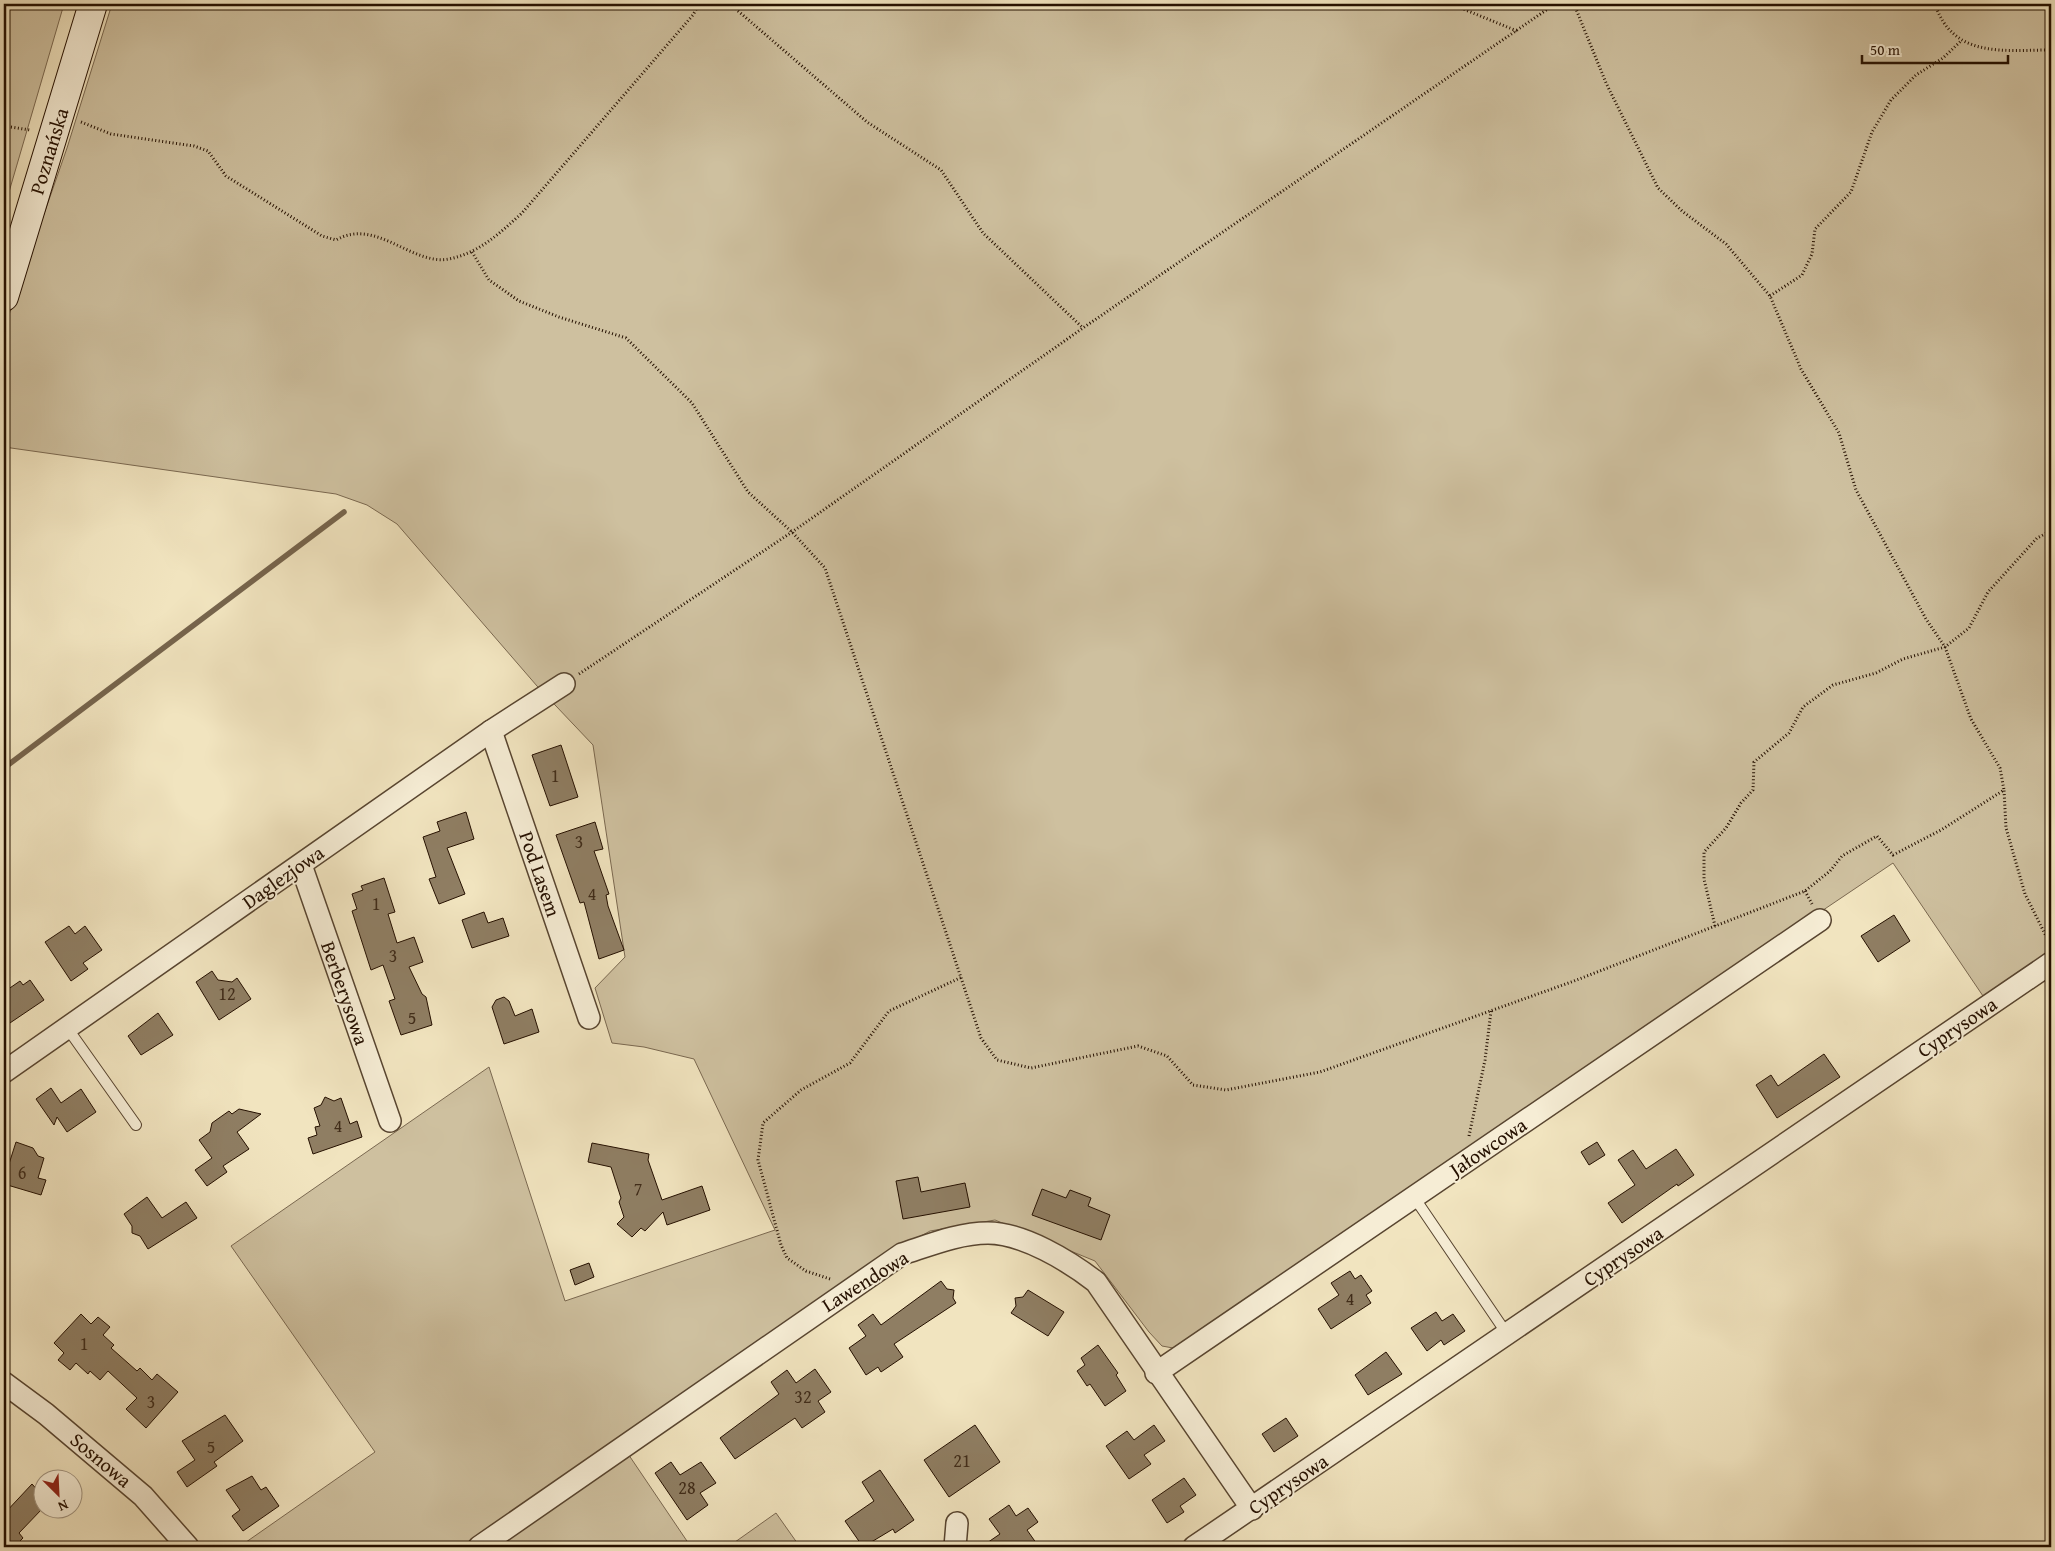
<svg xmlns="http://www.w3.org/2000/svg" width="2055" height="1551" font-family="'Gentium Book Plus',serif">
	<rect width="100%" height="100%" fill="#f1e4bf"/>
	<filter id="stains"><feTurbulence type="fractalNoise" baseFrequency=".004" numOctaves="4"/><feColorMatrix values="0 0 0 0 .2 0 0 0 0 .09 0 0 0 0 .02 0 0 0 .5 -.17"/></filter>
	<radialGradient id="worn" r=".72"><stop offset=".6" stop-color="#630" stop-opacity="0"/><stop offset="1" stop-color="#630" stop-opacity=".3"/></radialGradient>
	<g fill="#cec09f" stroke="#7a6850">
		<path d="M4,4H64L4,209Z"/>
		<path d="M112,4H2051V953L1983,996L1893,863L1173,1348L1162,1346L1149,1332L1095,1261L995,1220L930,1231L874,1262L618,1439L691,1547H239L375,1452L231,1246L489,1067L565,1301L775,1230L694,1059L644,1047L612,1043L595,988L625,957L593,745L537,686L397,524L367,505L336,494L4,447V329L67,148Z"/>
		<path d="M776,1513L800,1547H728Z"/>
	</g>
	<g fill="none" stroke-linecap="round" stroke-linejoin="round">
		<path stroke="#76644c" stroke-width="5.5" d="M4,768L344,512"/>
	</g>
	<g fill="#8f7e63" stroke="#251000">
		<path d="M561,745L578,797L550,806L532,755Z"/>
		<path d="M466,812L474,839L447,848L465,894L439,904L429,879L436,877L423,837L440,831L437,822Z"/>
		<path d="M595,822L603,849L594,851L609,894L606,895L608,906L624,950L599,959L584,902L580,903L556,835Z"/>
		<path d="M384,878L395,912L388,914L397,943L414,937L423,962L409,967L422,994L426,997L432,1025L401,1035L389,1001L395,999L383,965L371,970L352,911L357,909L352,894L363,890L361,886Z"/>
		<path d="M484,912L488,923L503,918L509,936L472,948L462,920Z"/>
		<path d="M1894,915L1910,941L1878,962L1861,936Z"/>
		<path d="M69,926L75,934L85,926L102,950L83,963L88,969L71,981L45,942Z"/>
		<path d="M212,971L218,980L232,982L237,978L251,999L219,1020L196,982Z"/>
		<path d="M30,980L44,1000L4,1027V992L20,981L23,985Z"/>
		<path d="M504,997L509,1001L515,1016L532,1009L539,1032L504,1044L492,1007L496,1000Z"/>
		<path d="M158,1013L173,1035L141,1055L128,1036Z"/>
		<path d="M1824,1054L1840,1077L1777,1118L1756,1085L1771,1075L1778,1086Z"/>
		<path d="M51,1088L61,1103L81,1089L96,1112L67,1132L57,1117L54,1125L36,1099Z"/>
		<path d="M325,1097L334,1101L341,1098L350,1124L357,1121L362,1137L313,1154L308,1138L317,1135L315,1127L320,1126L314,1108L321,1105Z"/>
		<path d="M239,1109L261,1114L237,1132L249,1149L223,1166L227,1172L207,1186L195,1170L212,1158L199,1140L210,1132L212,1123L229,1111L232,1114Z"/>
		<path d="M16,1142L33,1148L38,1156L44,1158L38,1178L46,1180L41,1195L4,1184V1166L8,1167Z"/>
		<path d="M1597,1142L1605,1155L1589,1165L1581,1152Z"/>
		<path d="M592,1143L649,1154L648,1160L662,1200L702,1186L710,1210L667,1225L663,1212L645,1231L641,1228L632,1237L617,1224L624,1217L619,1202L621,1198L611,1167L588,1162Z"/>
		<path d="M1676,1149L1694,1175L1678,1186L1677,1184L1622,1223L1608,1203L1635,1185L1618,1160L1633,1150L1646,1169Z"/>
		<path d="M918,1177L921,1192L965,1183L970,1207L903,1219L896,1181Z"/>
		<path d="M1042,1189L1066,1198L1070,1190L1091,1198L1088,1206L1110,1215L1101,1240L1032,1215Z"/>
		<path d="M147,1197L162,1218L186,1202L197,1218L148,1249L140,1236L132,1233V1226L124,1214Z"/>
		<path d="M589,1263L594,1277L575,1285L570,1270Z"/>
		<path d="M1350,1271L1355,1279L1361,1275L1372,1291L1366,1295L1371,1303L1331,1329L1318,1309L1339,1295L1331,1283Z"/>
		<path d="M941,1281L947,1289L954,1290L953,1298L956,1303L894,1344L903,1357L881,1372L878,1367L866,1375L849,1348L866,1336L858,1325L873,1314L881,1325Z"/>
		<path d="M1028,1290L1064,1312L1048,1336L1011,1313L1016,1306L1015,1298L1023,1297Z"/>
		<path d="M1436,1312L1442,1321L1453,1314L1465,1331L1444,1345L1441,1340L1427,1351L1411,1328Z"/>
		<path d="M81,1314L91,1324L98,1317L110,1327L103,1335L114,1345L111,1348L137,1371L140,1368L152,1380L157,1374L178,1392L146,1428L126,1409L137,1398L108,1371L100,1380L90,1371L88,1374L76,1363L70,1370L58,1360L64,1353L54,1343Z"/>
		<path d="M1098,1345L1118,1373L1116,1375L1126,1391L1105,1406L1090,1384L1087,1386L1077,1371L1085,1365L1081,1358Z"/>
		<path d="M1386,1352L1402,1374L1368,1395L1355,1375Z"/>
		<path d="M815,1369L831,1392L818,1401L825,1412L802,1428L795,1418L735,1459L720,1438L779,1394L771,1382L787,1370L796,1383Z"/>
		<path d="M225,1415L243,1441L214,1462L217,1466L187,1487L177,1472L195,1460L182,1441Z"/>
		<path d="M1286,1418L1298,1436L1274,1452L1262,1434Z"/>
		<path d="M975,1425L1000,1462L949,1497L924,1460Z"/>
		<path d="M1154,1425L1165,1441L1144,1455L1151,1464L1129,1479L1106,1446L1127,1431L1134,1440Z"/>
		<path d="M671,1462L680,1475L701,1462L716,1483L700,1493L708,1505L687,1520L655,1473Z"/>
		<path d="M880,1470L914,1520L895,1533L893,1529L863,1547L845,1521L874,1501L862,1482Z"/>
		<path d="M252,1476L261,1490L266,1487L279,1506L243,1531L232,1516L240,1510L226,1490Z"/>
		<path d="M1184,1478L1196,1495L1180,1506L1184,1512L1167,1523L1152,1500Z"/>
		<path d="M32,1484L42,1495V1509L19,1533L23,1538L14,1547H4V1514Z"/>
		<path d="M1009,1505L1016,1516L1028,1508L1038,1522L1027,1530L1039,1547H981L1000,1534L989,1519Z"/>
	</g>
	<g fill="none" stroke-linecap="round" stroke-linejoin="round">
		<g stroke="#584530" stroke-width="12">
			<g id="lane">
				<path d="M68,1029L136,1125"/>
				<path d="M1414,1197L1507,1334"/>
			</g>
		</g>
		<g stroke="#584530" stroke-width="24">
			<g id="street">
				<path d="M491,731L589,1018"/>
				<path d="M301,865L390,1121"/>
				<path d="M4,1072L491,731L564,684"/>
				<path d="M1156,1373L1820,920"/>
				<path d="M4,1383L46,1414L143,1496L188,1547"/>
				<path d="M479,1547L902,1254C930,1245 959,1233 988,1233C1023,1233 1069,1261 1096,1282L1252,1509"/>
				<path d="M955,1547L957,1523"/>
				<path d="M1194,1547L2051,963"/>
			</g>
		</g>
		<g stroke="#251000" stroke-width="30">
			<path id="secondary" d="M4,297L93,4"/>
		</g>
		<g stroke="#251000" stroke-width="3" stroke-dasharray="1 2.5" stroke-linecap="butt">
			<path d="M730,4L867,122L941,170L983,233L1083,328"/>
			<path d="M1451,4L1517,31"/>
			<path d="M1574,4L1606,83L1658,188L1682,211L1726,244L1770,296L1801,369L1839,433L1856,490L1926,619L1945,647L1971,719L2000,768L2004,790"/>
			<path d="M1935,4C1953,59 2005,50 2051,50"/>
			<path d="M81,122L111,134L194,146L208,151L226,176L322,236L336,240C376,217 412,266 449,259C479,253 500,233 522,213L693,15L699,4"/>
			<path d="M4,126L30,130"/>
			<path d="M472,252L489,280L519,301L559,317L626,338L692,403L748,492L792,532L825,568L981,1038L997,1060L1031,1068L1138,1046L1167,1056L1193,1085L1226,1090L1320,1072L1574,981L1805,891L1830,871L1842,856L1877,836L1893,855L1941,830L2004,790L2006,828L2025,894L2050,944"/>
			<path d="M1770,296L1802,275L1812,254L1815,229L1851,192L1872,132L1891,100L1916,75L1943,58L1961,41"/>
			<path d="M579,674L792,532L1083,328L1555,4"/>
			<path d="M1805,891L1812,904"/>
			<path d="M1715,926L1704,879V852L1726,828L1741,803L1753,790L1754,762L1789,733L1803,707L1833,685L1876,673L1903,659L1945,647L1969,628L1988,592L2037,538L2051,531"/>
			<path d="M1469,1136L1485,1060L1491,1011"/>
			<path d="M830,1279L806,1271L787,1258L781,1245L758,1160L763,1123L801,1090L850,1063L889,1011L962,977"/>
		</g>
		<use href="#lane" stroke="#f6edd5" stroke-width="10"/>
		<use href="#street" stroke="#f6edd5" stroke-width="21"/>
		<use href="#secondary" stroke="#f6edd5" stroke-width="28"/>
	</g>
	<g text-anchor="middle" stroke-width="4" stroke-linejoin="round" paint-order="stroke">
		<g font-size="18" fill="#402c19">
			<text x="555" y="782">1</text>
			<text x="579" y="848">3</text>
			<text x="592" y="900">4</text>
			<text x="376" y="910">1</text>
			<text x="393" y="962">3</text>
			<text x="227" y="1000">12</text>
			<text x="412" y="1024">5</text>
			<text x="338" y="1132">4</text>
			<text x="22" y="1179">6</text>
			<text x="638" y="1195">7</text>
			<text x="1350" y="1305">4</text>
			<text x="84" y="1350">1</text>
			<text x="803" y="1403">32</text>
			<text x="151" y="1408">3</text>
			<text x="211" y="1453">5</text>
			<text x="962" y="1467">21</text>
			<text x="687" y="1494">28</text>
		</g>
		<g font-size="20" fill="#251000" stroke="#f6edd5">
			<text transform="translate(49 151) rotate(-73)" y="7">Poznańska</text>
			<text transform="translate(540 874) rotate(71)" y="7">Pod Lasem</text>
			<text transform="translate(283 877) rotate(-35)" y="7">Daglezjowa</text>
			<text transform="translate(345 993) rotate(71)" y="7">Berberysowa</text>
			<text transform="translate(1957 1027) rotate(-34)" y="7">Cyprysowa</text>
			<text transform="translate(1488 1147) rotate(-34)" y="7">Jałowcowa</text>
			<text transform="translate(1623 1256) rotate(-34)" y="7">Cyprysowa</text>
			<text transform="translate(865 1281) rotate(-32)" y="7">Lawendowa</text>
			<text transform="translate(101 1460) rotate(40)" y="7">Sosnowa</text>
			<text transform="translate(1288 1484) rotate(-34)" y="7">Cyprysowa</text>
		</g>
	</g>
	<rect width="2055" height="1551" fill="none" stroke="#f1e4bf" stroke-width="20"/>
	<rect x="5" y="5" width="2045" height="1541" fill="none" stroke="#251000" stroke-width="2.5"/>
	<rect x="10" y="10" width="2035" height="1531" fill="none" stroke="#251000"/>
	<g transform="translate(58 1494) rotate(156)"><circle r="24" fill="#f6edd5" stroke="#a29580"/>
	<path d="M0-4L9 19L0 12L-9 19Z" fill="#8f2418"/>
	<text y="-8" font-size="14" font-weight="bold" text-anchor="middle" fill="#251000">N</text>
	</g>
	<path d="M1862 55v8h146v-8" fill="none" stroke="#251000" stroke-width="2.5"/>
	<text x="1870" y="55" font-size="15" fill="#251000" stroke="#f6edd5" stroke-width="4" paint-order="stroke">50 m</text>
	<rect width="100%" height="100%" filter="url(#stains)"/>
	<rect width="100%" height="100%" fill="url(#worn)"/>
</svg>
